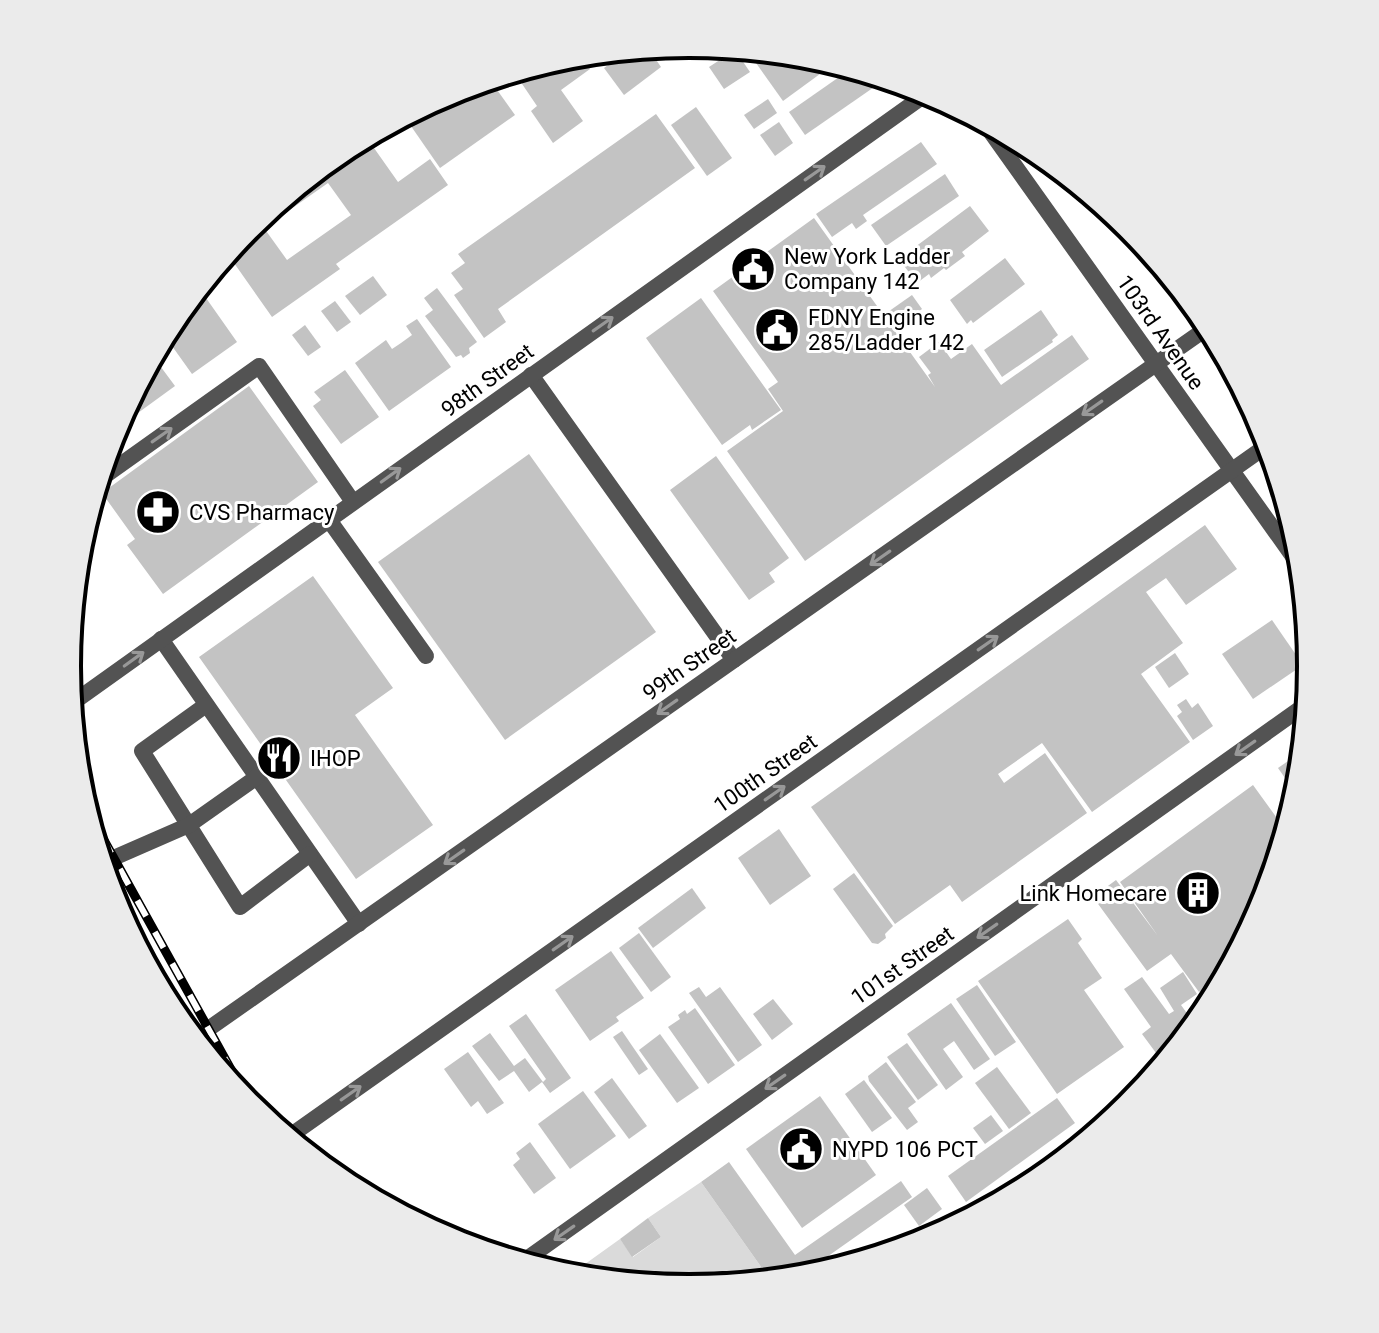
<svg xmlns="http://www.w3.org/2000/svg" width="1379" height="1333" font-family="Roboto,sans-serif">
	<rect width="100%" height="100%" fill="#fff"/>
	<path fill="#dadada" d="M701,1182L771,1281L689,1289L567,1277L620,1239L633,1257L661,1237L648,1218Z"/>
	<g fill="#c3c3c3" fill-rule="evenodd">
		<path d="M648,48L661,67L624,95L604,68L629,50Z"/>
		<path d="M735,50L750,72L724,89L709,67Z"/>
		<path d="M758,51L811,56L835,63L783,101L751,56Z"/>
		<path d="M580,55L590,69L561,90L583,121L553,143L531,111L537,106L514,72Z"/>
		<path d="M852,68L874,75L880,83L805,135L789,112Z"/>
		<path d="M490,80L515,115L440,168L404,116L452,91Z"/>
		<path d="M768,99L777,113L754,129L744,115Z"/>
		<path d="M696,107L732,158L707,176L671,125Z"/>
		<path d="M656,114L695,168L498,309L506,322L484,338L454,295L463,289L451,273L465,263L458,254Z"/>
		<path d="M401,118L406,125L374,148L398,182L430,159L448,185L336,264L340,269L272,317L227,253L250,226L344,149ZM328,183L351,215L287,260L264,228Z"/>
		<path d="M779,122L793,143L775,156L760,135Z"/>
		<path d="M921,142L937,164L863,215L867,221L856,229L852,223L832,237L816,214Z"/>
		<path d="M945,174L959,196L886,246L871,225Z"/>
		<path d="M970,206L989,231L962,252L965,256L946,270L944,268L931,278L929,274L917,283L899,259Z"/>
		<path d="M814,218L935,387L928,375L931,373L919,357L939,342L951,359L972,344L1001,385L1072,335L1089,359L805,561L727,451L783,411L768,389L778,382L713,291Z"/>
		<path d="M1146,246L1184,293L1177,299L1141,250Z"/>
		<path d="M1005,258L1025,284L973,323L971,320L967,324L950,300Z"/>
		<path d="M373,276L387,295L360,315L345,296Z"/>
		<path d="M199,288L237,342L192,374L172,346L155,359L175,386L131,418L124,409L172,320Z"/>
		<path d="M437,288L477,342L469,348L470,353L463,358L461,355L456,357L425,316L433,310L424,298Z"/>
		<path d="M912,295L922,309L896,329L885,314Z"/>
		<path d="M701,298L781,410L752,430L750,425L722,445L646,338Z"/>
		<path d="M335,301L351,322L337,332L321,311Z"/>
		<path d="M1041,310L1058,335L1052,340L1053,342L1002,377L984,350Z"/>
		<path d="M417,319L451,367L389,411L355,363L386,340L392,349L401,343L412,335L406,326Z"/>
		<path d="M305,325L321,347L308,356L292,335Z"/>
		<path d="M1220,345L1250,401L1248,402L1214,349Z"/>
		<path d="M345,370L379,417L341,444L313,406L321,400L314,392Z"/>
		<path d="M249,386L318,482L163,594L127,545L135,539L102,493Z"/>
		<path d="M529,454L656,632L505,740L378,562Z"/>
		<path d="M716,456L789,558L769,573L775,582L749,600L670,490Z"/>
		<path d="M1205,525L1237,569L1186,605L1166,578L1146,592L1183,643L1141,674L1190,742L1092,812L1042,743L998,774L1004,783L1045,753L1087,813L962,902L950,885L895,924L811,807Z"/>
		<path d="M313,576L393,688L355,715L433,825L356,879L199,657Z"/>
		<path d="M1272,620L1303,665L1253,699L1222,654Z"/>
		<path d="M1175,653L1189,674L1169,688L1155,667Z"/>
		<path d="M1186,699L1192,708L1198,703L1213,726L1193,740L1177,716L1182,712L1177,705Z"/>
		<path d="M1304,750L1300,786L1294,791L1278,768Z"/>
		<path d="M1253,785L1287,832L1282,849L1270,857L1276,866L1264,905L1230,970L1199,992L1171,954L1147,971L1093,897L1116,880L1158,936L1120,882Z"/>
		<path d="M779,829L811,876L770,905L738,858Z"/>
		<path d="M854,873L893,926L885,934L886,938L878,944L872,943L833,889Z"/>
		<path d="M692,888L706,908L653,948L638,928Z"/>
		<path d="M1068,919L1082,939L1078,943L1102,978L1084,990L1124,1047L1057,1094L978,981Z"/>
		<path d="M639,933L671,977L651,992L619,948Z"/>
		<path d="M611,951L644,998L616,1017L619,1021L590,1041L555,990Z"/>
		<path d="M1183,972L1197,994L1181,1005L1196,1026L1188,1036L1159,1057L1142,1034L1151,1027L1124,989L1142,977L1169,1014L1174,1011L1160,988Z"/>
		<path d="M1214,983L1219,989L1209,1008L1199,994Z"/>
		<path d="M977,985L1016,1042L995,1056L956,999Z"/>
		<path d="M699,987L706,997L720,987L762,1045L738,1062L689,993Z"/>
		<path d="M773,999L793,1024L772,1040L753,1014Z"/>
		<path d="M951,1003L990,1059L974,1070L954,1041L943,1049L963,1077L946,1090L907,1034Z"/>
		<path d="M695,1008L735,1065L708,1084L668,1027L680,1019L678,1015L685,1010L687,1014Z"/>
		<path d="M526,1014L571,1078L550,1093L542,1082L529,1092L514,1071L499,1081L472,1046L490,1033L514,1066L525,1058L543,1082L546,1079L509,1026Z"/>
		<path d="M622,1031L648,1069L639,1075L613,1037Z"/>
		<path d="M660,1034L699,1088L677,1103L639,1050Z"/>
		<path d="M907,1043L938,1085L918,1100L887,1057Z"/>
		<path d="M468,1052L504,1103L487,1114L478,1101L471,1107L444,1069Z"/>
		<path d="M886,1062L916,1102L908,1108L918,1122L907,1130L869,1081L868,1076Z"/>
		<path d="M997,1067L1031,1113L1009,1129L975,1083Z"/>
		<path d="M612,1078L647,1126L629,1139L594,1092Z"/>
		<path d="M1152,1078L1153,1079L1130,1106L1124,1098Z"/>
		<path d="M864,1080L892,1118L872,1132L845,1094Z"/>
		<path d="M583,1091L616,1136L570,1169L538,1124Z"/>
		<path d="M820,1096L876,1175L802,1228L746,1149Z"/>
		<path d="M1057,1098L1075,1123L966,1202L948,1176Z"/>
		<path d="M991,1115L1003,1131L985,1144L973,1128Z"/>
		<path d="M530,1142L556,1178L534,1194L513,1165L520,1159L516,1153Z"/>
		<path d="M729,1162L795,1255L901,1181L912,1197L797,1278L771,1281L701,1182Z"/>
		<path d="M927,1188L942,1209L919,1226L904,1205Z"/>
		<path d="M648,1218L661,1237L632,1257L620,1239Z"/>
	</g>
	<g fill="none" stroke-linecap="round" stroke-linejoin="round">
		<g stroke="#535353" stroke-width="16">
			<path d="M531,375L734,660"/>
			<path d="M99,480L259,366L353,502"/>
			<path d="M329,520L426,656"/>
			<path d="M161,639L359,924"/>
			<path d="M206,705L142,751L240,907L310,854"/>
			<path d="M102,863L189,825L257,777"/>
		</g>
		<g stroke="#535353" stroke-width="16">
			<path d="M983,121L1302,569"/>
			<path d="M71,704L929,92"/>
			<path d="M194,1039L1210,326"/>
			<path d="M287,1138L1269,444"/>
			<path d="M521,1263L1308,703"/>
		</g>
		<path stroke="#202020" stroke-width="16" d="M110,889L183,1026"/>
		<g stroke="#000" stroke-width="9">
			<g id="rail">
				<path d="M85,806L254,1111"/>
				<path d="M109,886L166,988"/>
			</g>
		</g>
		<use href="#rail" stroke="#fff" stroke-width="6" stroke-dasharray="18" stroke-linecap="butt"/>
	</g>
	<defs><path id="oneway-shaft" d="M-6 0H5M1.5-3L5.5 0L1.5 3" fill="none" stroke-width="1.6" stroke-linecap="round" stroke-linejoin="round" transform="scale(2)"/></defs>
	<g stroke="#989898">
		<use href="#oneway-shaft" transform="translate(815 173) rotate(-35)"/>
		<use href="#oneway-shaft" transform="translate(603 324) rotate(-35)"/>
		<use href="#oneway-shaft" transform="translate(1092 408) rotate(145)"/>
		<use href="#oneway-shaft" transform="translate(162 435) rotate(-35)"/>
		<use href="#oneway-shaft" transform="translate(391 475) rotate(-36)"/>
		<use href="#oneway-shaft" transform="translate(880 558) rotate(145)"/>
		<use href="#oneway-shaft" transform="translate(988 643) rotate(-35)"/>
		<use href="#oneway-shaft" transform="translate(134 659) rotate(-36)"/>
		<use href="#oneway-shaft" transform="translate(667 707) rotate(145)"/>
		<use href="#oneway-shaft" transform="translate(1245 748) rotate(145)"/>
		<use href="#oneway-shaft" transform="translate(775 793) rotate(-35)"/>
		<use href="#oneway-shaft" transform="translate(454 857) rotate(145)"/>
		<use href="#oneway-shaft" transform="translate(987 931) rotate(145)"/>
		<use href="#oneway-shaft" transform="translate(563 943) rotate(-35)"/>
		<use href="#oneway-shaft" transform="translate(775 1082) rotate(145)"/>
		<use href="#oneway-shaft" transform="translate(351 1093) rotate(-35)"/>
		<use href="#oneway-shaft" transform="translate(564 1233) rotate(145)"/>
	</g>
	<defs>
		<g id="civic-disc" transform="scale(2.3)"><circle r="9.5" fill="#000" stroke="#fff"/><path d="M-.6-6.5H3V-4.5H.6V-3L4-1V1h2V6H-6V1h2V-1L-.6-3ZM-1.2 2.5V6h2.4V2.5Z" fill="#fff"/></g>
		<g id="pharmacy-disc" transform="scale(2.3)"><circle r="9.5" fill="#000" stroke="#fff"/><path d="M-2-6h4v4h4v4h-4v4h-4v-4h-4v-4h4Z" fill="#fff"/></g>
		<g id="restaurant-disc" transform="scale(2.3)"><circle r="9.5" fill="#000" stroke="#fff"/><path d="M-5-6h1v4h1v-4h1v4h1v-4h1v5L-1.5 .5V6h-2V.5L-5-1ZM5-6V6H3V1.5H1.5Q1.5-4 5-6Z" fill="#fff"/></g>
		<g id="building-disc" transform="scale(2.3)"><circle r="9.5" fill="#000" stroke="#fff"/><path d="M-4-6H4V6H1V3H-1V6H-4ZM-2.5-4.3h1.7v1.8h-1.7ZM.8-4.3h1.7v1.8H.8ZM-2.5-1h1.7V.8h-1.7ZM.8-1h1.7V.8H.8Z" fill="#fff"/></g>
	</defs>
	<g fill-rule="evenodd">
		<use href="#civic-disc" x="753" y="269"/>
		<use href="#civic-disc" x="777" y="330"/>
		<use href="#pharmacy-disc" x="158" y="512"/>
		<use href="#restaurant-disc" x="279" y="758"/>
		<use href="#building-disc" x="1198" y="893"/>
		<use href="#civic-disc" x="801" y="1149"/>
	</g>
	<g text-anchor="middle" stroke-width="6" stroke-linejoin="round" paint-order="stroke">
		<g font-size="22" fill="#000" stroke="#fff" text-anchor="start">
			<text x="784" y="264">New York Ladder<tspan x="784" dy="25">Company 142</tspan></text>
			<text x="808" y="325">FDNY Engine<tspan x="808" dy="25">285/Ladder 142</tspan></text>
			<text x="189" y="520">CVS Pharmacy</text>
			<text x="310" y="766">IHOP</text>
			<text x="1167" y="901" text-anchor="end">Link Homecare</text>
			<text x="832" y="1157">NYPD 106 PCT</text>
		</g>
		<g font-size="22" fill="#000" stroke="#fff">
			<text transform="translate(1161 332) rotate(55)" y="8">103rd Avenue</text>
			<text transform="translate(487 380) rotate(-36)" y="8">98th Street</text>
			<text transform="translate(689 664) rotate(-35)" y="8">99th Street</text>
			<text transform="translate(765 773) rotate(-35)" y="8">100th Street</text>
			<text transform="translate(902 965) rotate(-35)" y="8">101st Street</text>
		</g>
	</g>
	<path d="M0 0H1379V1333H0ZM81 666a608 608 0 1 1 1216 0a608 608 0 1 1-1216 0Z" fill="#ebebeb" fill-rule="evenodd"/>
	<path fill="none" stroke="#000" stroke-width="4" d="M81 666a608 608 0 1 1 1216 0a608 608 0 1 1-1216 0Z"/>
</svg>
